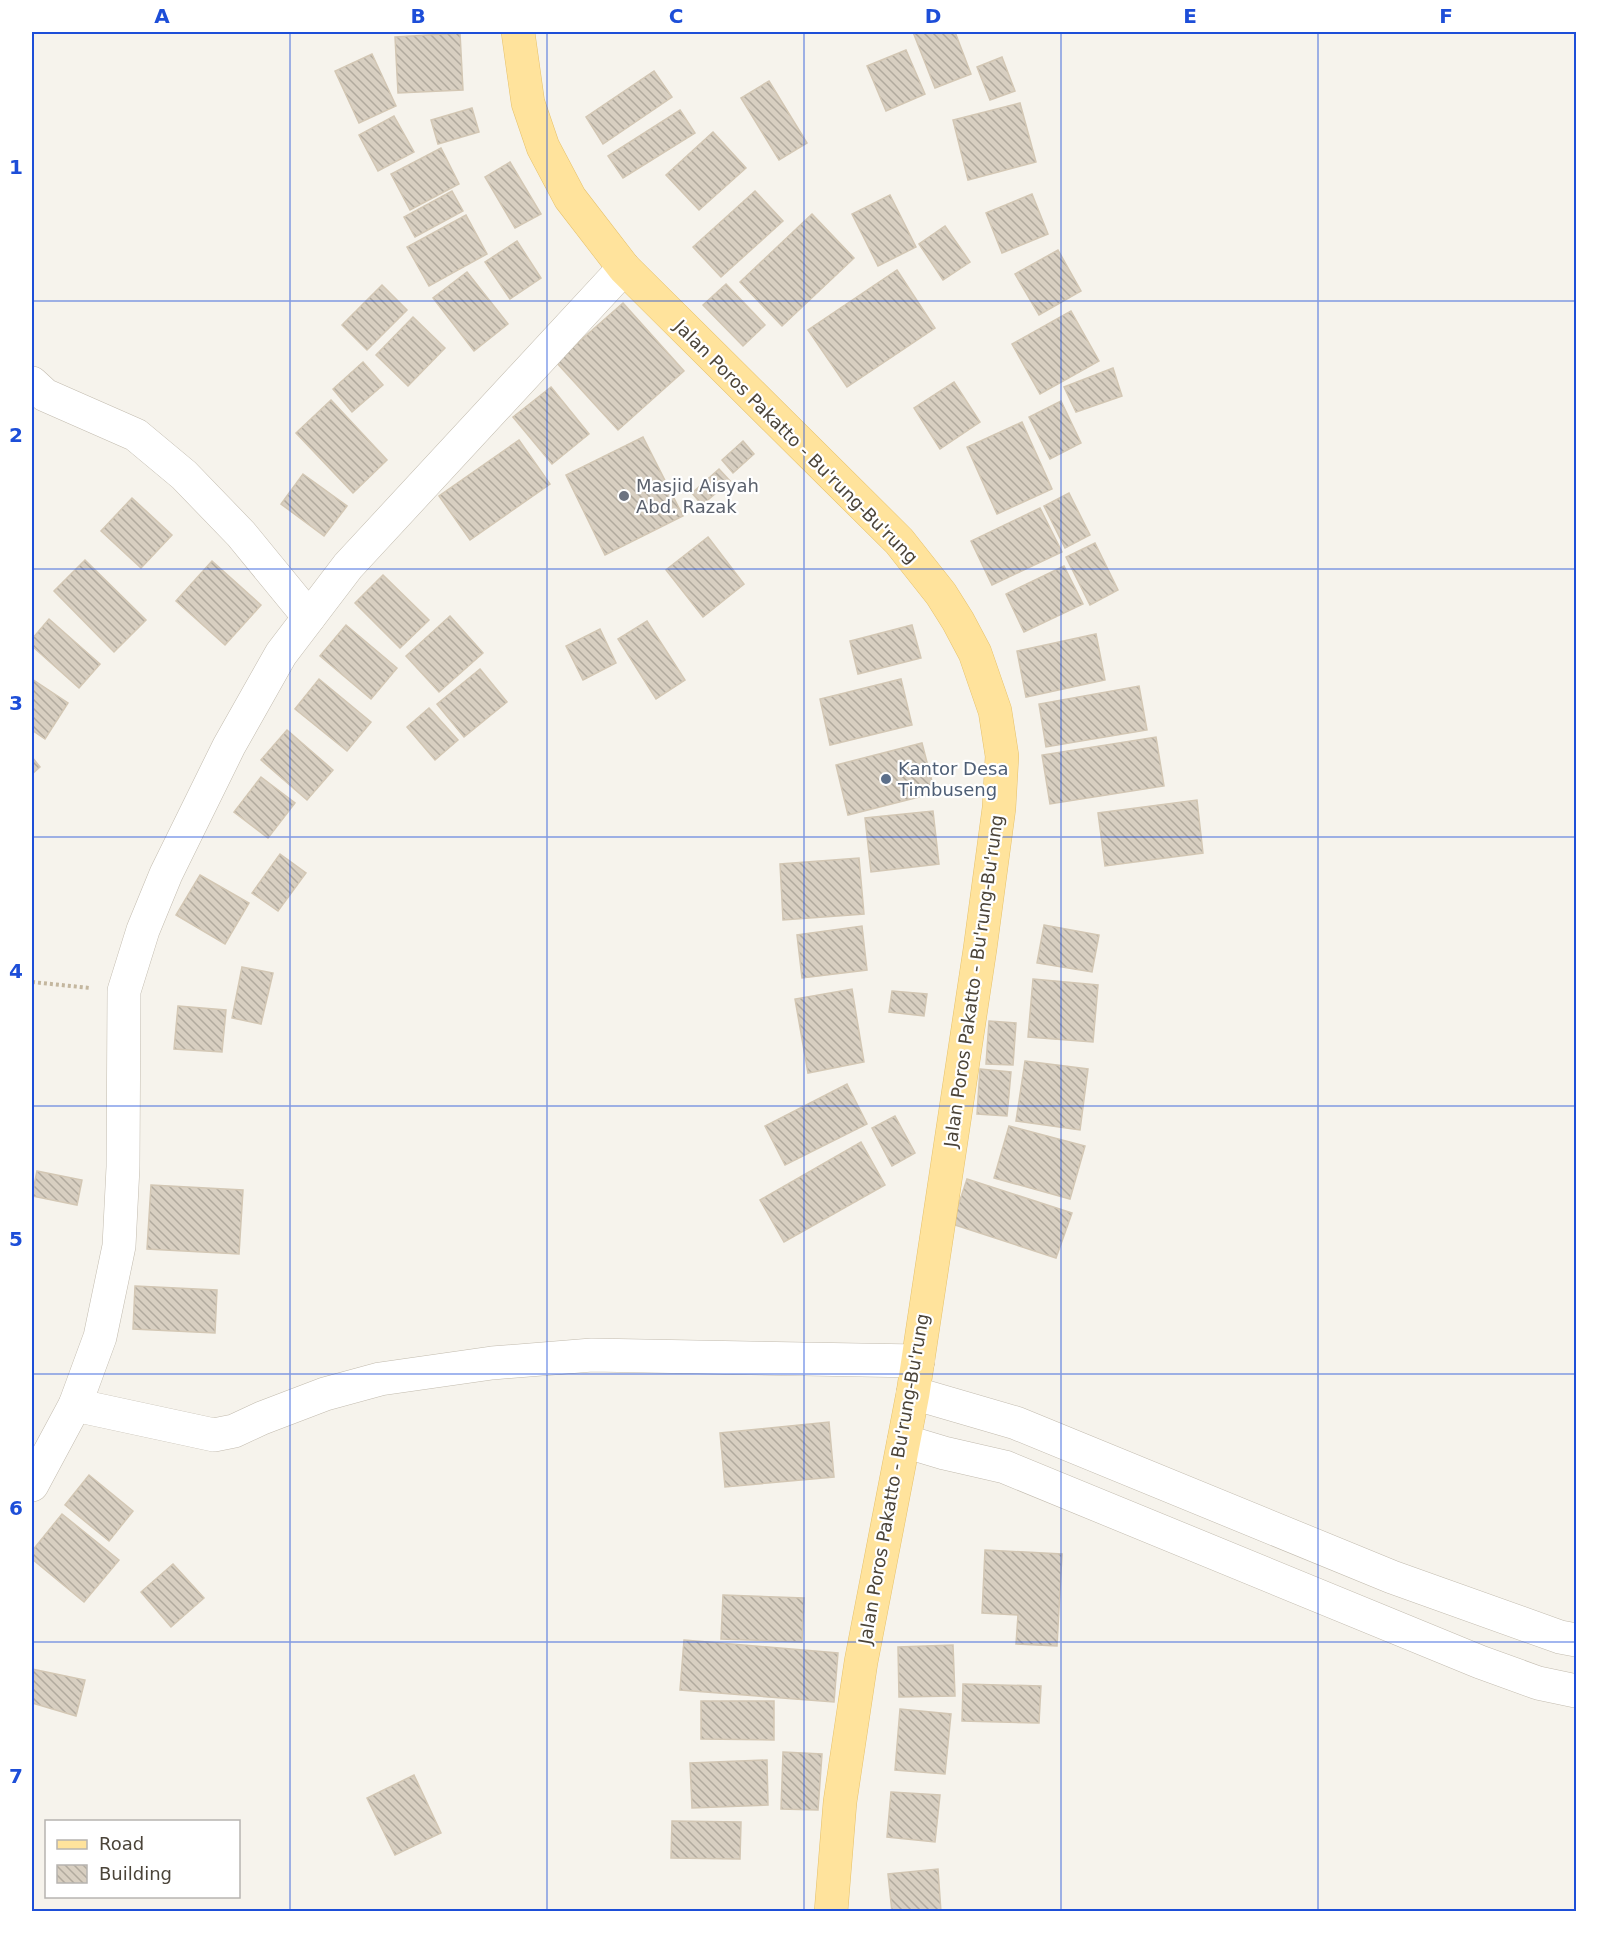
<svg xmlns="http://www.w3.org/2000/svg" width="1608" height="1943" font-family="'DejaVu Sans',sans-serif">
	<defs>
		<pattern id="building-back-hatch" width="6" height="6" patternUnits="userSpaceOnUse" patternTransform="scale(1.5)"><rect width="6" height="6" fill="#d8cfc1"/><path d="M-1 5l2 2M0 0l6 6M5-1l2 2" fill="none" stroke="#b1aa9e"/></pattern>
	</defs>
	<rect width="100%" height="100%" fill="#f6f3ec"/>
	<g fill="url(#building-back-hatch)" stroke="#d3c7b4" stroke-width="1.5">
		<path d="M913,32H955L971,74L935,88Z"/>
		<path d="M460,33L463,90L398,93L395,37Z"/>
		<path d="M906,50L925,94L886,111L867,66Z"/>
		<path d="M372,54L396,106L359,123L335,71Z"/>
		<path d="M1002,57L1015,91L990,100L977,67Z"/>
		<path d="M654,71L672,97L603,144L586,117Z"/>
		<path d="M769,81L807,143L779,160L741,98Z"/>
		<path d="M1020,103L1036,162L968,180L953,120Z"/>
		<path d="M472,108L479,132L438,144L431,120Z"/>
		<path d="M680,110L695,133L623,178L608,156Z"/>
		<path d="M394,116L414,152L378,171L359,135Z"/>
		<path d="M713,132L746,168L699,210L666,175Z"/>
		<path d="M441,148L459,184L410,210L391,174Z"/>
		<path d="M510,162L541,214L515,228L485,177Z"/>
		<path d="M452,191L463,211L415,237L404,217Z"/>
		<path d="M755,191L783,221L721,277L693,247Z"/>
		<path d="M1032,194L1048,234L1002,253L986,213Z"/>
		<path d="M890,195L916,247L878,266L852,214Z"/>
		<path d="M812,214L854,258L782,326L740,282Z"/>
		<path d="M466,215L487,254L429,286L407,247Z"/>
		<path d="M945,226L970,262L943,280L919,244Z"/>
		<path d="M517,241L541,278L510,299L485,262Z"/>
		<path d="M1058,250L1081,291L1039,315L1015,274Z"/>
		<path d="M897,270L935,328L847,387L808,330Z"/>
		<path d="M467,272L508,324L474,351L433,298Z"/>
		<path d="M726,284L765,325L743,346L703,305Z"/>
		<path d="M382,285L407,310L367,350L342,325Z"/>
		<path d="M623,303L684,371L618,430L556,362Z"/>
		<path d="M1071,311L1099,361L1040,394L1012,344Z"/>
		<path d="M413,317L445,348L408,386L376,355Z"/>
		<path d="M363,362L383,385L352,412L333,389Z"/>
		<path d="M1113,368L1122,396L1076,412L1064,387Z"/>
		<path d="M954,382L980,422L940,449L914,408Z"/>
		<path d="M551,387L589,434L552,464L513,417Z"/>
		<path d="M331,400L387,460L353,493L296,433Z"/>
		<path d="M1061,401L1081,443L1050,459L1029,417Z"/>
		<path d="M1022,422L1052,489L997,514L967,447Z"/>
		<path d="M643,437L683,516L605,555L566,475Z"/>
		<path d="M519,440L550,484L470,540L439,496Z"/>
		<path d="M743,441L754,454L733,473L722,460Z"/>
		<path d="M719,469L730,481L702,505L692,493Z"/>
		<path d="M303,474L347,506L324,536L281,504Z"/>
		<path d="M1069,493L1090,535L1065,548L1044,506Z"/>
		<path d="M132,498L172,535L141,568L101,531Z"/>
		<path d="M1040,508L1062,552L992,585L971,541Z"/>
		<path d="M708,537L744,584L703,617L666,570Z"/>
		<path d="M1095,543L1118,590L1090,605L1066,557Z"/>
		<path d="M85,560L146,620L114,652L54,591Z"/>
		<path d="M212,561L261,605L225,645L176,601Z"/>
		<path d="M1064,566L1083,604L1024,632L1006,594Z"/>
		<path d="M383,575L429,620L400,648L355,603Z"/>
		<path d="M450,616L483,653L439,692L406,656Z"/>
		<path d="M49,619L100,664L79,688L32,646V639Z"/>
		<path d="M647,621L685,680L656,699L618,639Z"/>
		<path d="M346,625L397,668L371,699L320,656Z"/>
		<path d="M912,625L921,658L858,674L850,641Z"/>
		<path d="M600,629L616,663L583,680L566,646Z"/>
		<path d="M1096,634L1105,680L1026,697L1017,651Z"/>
		<path d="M480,669L507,702L464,737L437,704Z"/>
		<path d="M32,679L68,703L45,739L32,730Z"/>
		<path d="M319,679L371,722L347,751L295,709Z"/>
		<path d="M901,679L912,725L830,745L820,699Z"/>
		<path d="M1139,686L1147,730L1046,747L1039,704Z"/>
		<path d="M429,708L458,740L435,760L407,727Z"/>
		<path d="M287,730L333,770L307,800L261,760Z"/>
		<path d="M1156,737L1164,786L1050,804L1042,755Z"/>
		<path d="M922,743L935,793L848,815L836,765Z"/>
		<path d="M32,757L40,767L32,774Z"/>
		<path d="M261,777L295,803L268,838L234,812Z"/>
		<path d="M1197,800L1203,853L1105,866L1098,813Z"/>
		<path d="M933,811L939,864L871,872L865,818Z"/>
		<path d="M280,854L306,873L278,911L252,893Z"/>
		<path d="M859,858L864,914L783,920L780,864Z"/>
		<path d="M200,875L249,903L225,944L176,915Z"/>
		<path d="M1044,925L1099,935L1092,972L1037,963Z"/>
		<path d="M862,926L867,970L802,978L797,935Z"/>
		<path d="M242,967L273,973L261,1024L232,1018Z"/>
		<path d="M1033,979L1098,985L1093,1042L1028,1037Z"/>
		<path d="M852,989L864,1062L808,1073L795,999Z"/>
		<path d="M892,991L927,994L924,1016L889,1012Z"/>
		<path d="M178,1006L226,1010L222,1052L174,1049Z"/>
		<path d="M989,1021L1016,1023L1013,1065L986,1064Z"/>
		<path d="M1025,1061L1088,1069L1080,1130L1016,1121Z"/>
		<path d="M980,1069L1011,1072L1007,1116L977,1114Z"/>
		<path d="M847,1084L867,1124L785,1165L765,1126Z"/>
		<path d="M895,1116L915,1153L892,1166L872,1128Z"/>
		<path d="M1009,1126L1085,1146L1070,1199L994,1178Z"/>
		<path d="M861,1142L885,1185L784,1242L760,1200Z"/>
		<path d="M37,1171L82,1180L77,1205L32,1196Z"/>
		<path d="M967,1179L1072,1213L1056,1258L952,1224Z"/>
		<path d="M151,1185L243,1190L239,1254L147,1249Z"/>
		<path d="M135,1286L217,1290L215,1333L133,1329Z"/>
		<path d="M829,1422L834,1477L725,1487L720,1433Z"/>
		<path d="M89,1475L133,1511L109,1541L65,1505Z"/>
		<path d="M62,1514L119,1560L84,1602L32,1559V1551Z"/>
		<path d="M985,1550L1062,1554L1057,1646L1016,1644L1018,1615L982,1613Z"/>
		<path d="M173,1564L204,1598L171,1627L141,1592Z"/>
		<path d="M723,1595L804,1598L802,1642L721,1639Z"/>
		<path d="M684,1640L838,1653L834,1702L680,1690Z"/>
		<path d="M953,1645L955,1696L899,1697L898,1647Z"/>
		<path d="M32,1669L85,1680L76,1716L32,1703Z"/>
		<path d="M963,1684L1041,1686L1039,1723L962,1721Z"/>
		<path d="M701,1701H774V1740L701,1739Z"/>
		<path d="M900,1709L951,1714L945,1774L895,1770Z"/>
		<path d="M783,1752L822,1754L818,1810L781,1809Z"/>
		<path d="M767,1760L768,1805L692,1808L690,1763Z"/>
		<path d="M414,1775L441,1833L395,1855L367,1798Z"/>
		<path d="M891,1792L940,1795L935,1842L887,1837Z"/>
		<path d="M672,1821L741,1822L740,1859L671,1858Z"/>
		<path d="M938,1869L941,1912H892L888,1874Z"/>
	</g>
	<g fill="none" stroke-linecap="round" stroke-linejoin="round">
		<g stroke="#c2bbae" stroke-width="34">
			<g id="minor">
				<path d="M32,383L45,395L136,435L184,475L241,534L309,617"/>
				<path d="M913,1393L1016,1423L1392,1577L1560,1637L1576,1640"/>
				<path d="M75,1405L214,1435L234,1431L262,1418L325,1394L380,1379L492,1363L592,1355L918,1361"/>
				<path d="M904,1441L944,1453L1005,1467L1480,1662L1538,1683L1576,1691"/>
				<path d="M32,1485L75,1405L100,1337L119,1246L123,1167L124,991L143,930L166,874L229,746L281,654L348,566L624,268"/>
			</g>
		</g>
		<g stroke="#e6c16a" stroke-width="34">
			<path id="major" d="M518,32L528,103L543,147L570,198L624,268L899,541L941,594L958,621L975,653L995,711L1002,756L999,808L980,949L913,1393L861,1662L840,1802L831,1912"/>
		</g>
		<path stroke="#c4b79f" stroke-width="4" stroke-dasharray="3 3" stroke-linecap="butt" d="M32,982L90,988"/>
		<use href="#minor" stroke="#fff" stroke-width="33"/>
		<use href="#major" stroke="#ffe39c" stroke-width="33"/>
	</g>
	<path fill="none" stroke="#1d4ed8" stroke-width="1.5" stroke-opacity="0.55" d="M290,32V1912M547,32V1912M804,32V1912M1061,32V1912M1318,32V1912M32,301H1576M32,569H1576M32,837H1576M32,1106H1576M32,1374H1576M32,1642H1576"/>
	<circle fill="#6b7280" stroke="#fff" stroke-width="2" cx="624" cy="496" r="6"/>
	<circle fill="#5c6f8a" stroke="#fff" stroke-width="2" cx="886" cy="779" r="6"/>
	<g text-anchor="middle" stroke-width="4.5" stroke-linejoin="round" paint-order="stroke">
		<g font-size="18" fill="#4b4439" stroke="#fff">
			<text transform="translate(796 442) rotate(45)" y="6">Jalan Poros Pakatto - Bu'rung-Bu'rung</text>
			<text transform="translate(974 981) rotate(-82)" y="6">Jalan Poros Pakatto - Bu'rung-Bu'rung</text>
			<text transform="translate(894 1479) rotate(-80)" y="6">Jalan Poros Pakatto - Bu'rung-Bu'rung</text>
		</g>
		<g font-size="18" fill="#5b616d" stroke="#fff" text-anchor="start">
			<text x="636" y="492">Masjid Aisyah<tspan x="636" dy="21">Abd. Razak</tspan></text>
		</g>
		<g font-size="18" fill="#4e5e75" stroke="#fff" text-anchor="start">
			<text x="898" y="775">Kantor Desa<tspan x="898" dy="21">Timbuseng</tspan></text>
		</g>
	</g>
	<rect width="1608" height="1943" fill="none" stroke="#ffffff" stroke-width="66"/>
	<rect x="45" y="1820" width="195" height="78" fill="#ffffff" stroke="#b7b4b0" stroke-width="1.5"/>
	<rect x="57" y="1840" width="30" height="9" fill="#ffe39c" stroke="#b7b4b0" stroke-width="1.5"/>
	<text x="99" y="1850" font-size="18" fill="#4b4439">Road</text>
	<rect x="57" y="1865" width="30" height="18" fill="url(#building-back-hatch)" stroke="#b7b4b0" stroke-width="1.5"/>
	<text x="99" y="1880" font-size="18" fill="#4b4439">Building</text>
	<rect x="33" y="33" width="1542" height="1877" fill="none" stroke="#1d4ed8" stroke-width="2"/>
	<g font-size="20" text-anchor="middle" font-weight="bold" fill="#1d4ed8">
		<text x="162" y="23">A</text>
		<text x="418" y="23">B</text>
		<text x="676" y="23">C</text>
		<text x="933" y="23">D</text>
		<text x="1190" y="23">E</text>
		<text x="1446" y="23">F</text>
		<text x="16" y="174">1</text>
		<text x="16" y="442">2</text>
		<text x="16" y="710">3</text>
		<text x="16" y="978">4</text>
		<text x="16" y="1246">5</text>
		<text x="16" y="1515">6</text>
		<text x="16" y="1783">7</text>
	</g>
</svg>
